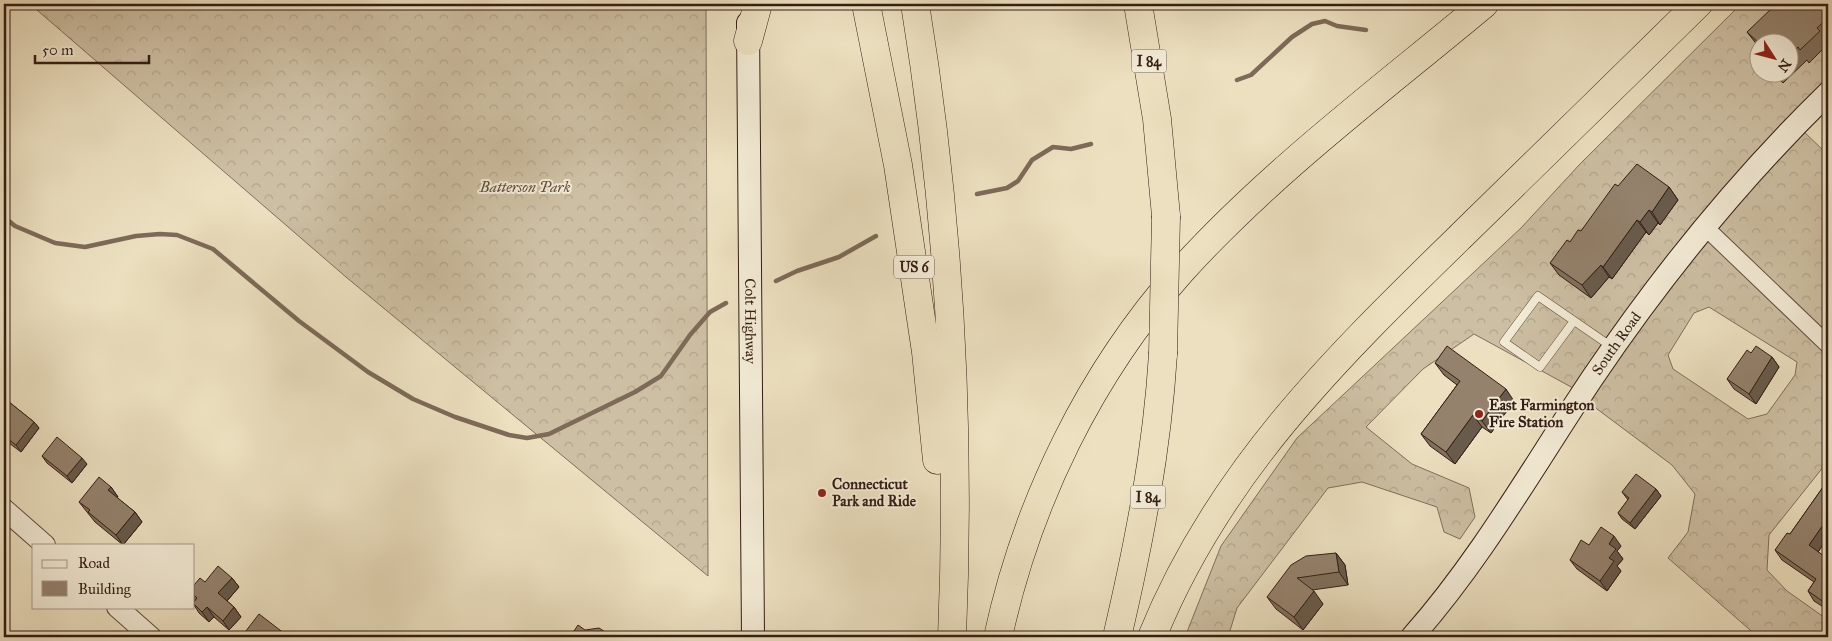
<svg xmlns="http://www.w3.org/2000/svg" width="1832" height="641" font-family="'IM FELL Great Primer',serif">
	<defs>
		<pattern id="forest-crowns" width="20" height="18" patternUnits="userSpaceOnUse" patternTransform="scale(1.25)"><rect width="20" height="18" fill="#cdbfa3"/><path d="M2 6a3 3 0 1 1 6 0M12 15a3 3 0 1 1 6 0" fill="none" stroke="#b1a48b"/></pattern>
	</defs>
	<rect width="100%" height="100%" fill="#ece0c0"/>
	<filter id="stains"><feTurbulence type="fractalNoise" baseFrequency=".004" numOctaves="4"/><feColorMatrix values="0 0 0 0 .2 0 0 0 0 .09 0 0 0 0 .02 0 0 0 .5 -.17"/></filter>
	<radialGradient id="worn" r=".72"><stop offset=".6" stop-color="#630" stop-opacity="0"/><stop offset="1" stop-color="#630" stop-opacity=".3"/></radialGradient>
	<g fill="url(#forest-crowns)" stroke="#806e5c" fill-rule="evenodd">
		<path d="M30,4H706L708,576L346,277Z"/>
		<path d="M1741,4H1828V78L1798,108L1659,266L1573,388L1474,334L1423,369L1366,427L1412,464L1469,488L1475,517L1460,539L1444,532L1437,507L1362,482L1328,488L1237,608L1228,637H1185L1221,546L1297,438L1521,228L1580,164ZM1760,42H1790V72H1760Z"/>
		<path d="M1797,125L1828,155V461L1769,535L1767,570L1787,591L1828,620V637H1758L1668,558L1688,532L1695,494L1672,465L1589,403L1594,376ZM1709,307L1797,362L1795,375L1767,414L1748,419L1673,369L1668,355L1694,313Z"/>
	</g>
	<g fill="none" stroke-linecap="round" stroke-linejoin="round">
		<g stroke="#7d6a58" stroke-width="4.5">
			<path d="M1237,80L1251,75L1292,37L1312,24L1325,21L1337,26L1366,30"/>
			<path d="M977,194L1007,188L1018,181L1032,160L1053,147L1071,149L1091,144"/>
			<path d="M4,217L15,226L55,243L85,247L136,236L160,234L177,235L213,249L299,321L368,372L413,399L455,417L509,435L527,438L549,434L635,392L661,376L690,335L710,312L726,303"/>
			<path d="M776,281L797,271L839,257L876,236"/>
		</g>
		<g stroke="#624e3f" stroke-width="9">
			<path id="service" d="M1574,321L1540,367L1504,342L1538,296L1612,347"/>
		</g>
		<g stroke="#624e3f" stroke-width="18">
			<path id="minor" d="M1705,227L1828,345"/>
		</g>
		<g stroke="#624e3f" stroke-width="22">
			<g id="tertiary">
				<path d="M4,509L45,545"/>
				<path d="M117,607L151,637"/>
			</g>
		</g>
		<g stroke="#341d14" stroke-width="24">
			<g id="secondary">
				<path id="s1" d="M748,23L753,637"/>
				<path id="s2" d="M1412,637C1482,558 1534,465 1593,377C1662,275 1740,179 1828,93"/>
			</g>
		</g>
		<g stroke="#341d14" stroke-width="29">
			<g id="motorway">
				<path d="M866,4L898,165L926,352L937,460"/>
				<path d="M915,4C949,212 961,426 952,637"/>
				<path d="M1138,4L1157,119L1166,216"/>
				<path d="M748,41L758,4"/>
				<path d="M998,637C1027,503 1090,373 1182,270C1272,171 1382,89 1484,4"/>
				<path d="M1117,637C1139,543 1157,451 1163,354"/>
				<path d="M1152,637C1219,471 1337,357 1462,235C1541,158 1619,81 1698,4"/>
			</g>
		</g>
		<use href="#service" stroke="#f3ebd6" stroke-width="8"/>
		<use href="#minor" stroke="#f3ebd6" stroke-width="16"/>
		<use href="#tertiary" stroke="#f3ebd6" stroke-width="20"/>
		<use href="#secondary" stroke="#f3ebd6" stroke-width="22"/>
		<use href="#motorway" stroke="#ece0c0" stroke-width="28"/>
		<g stroke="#341d14" stroke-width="29" stroke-linecap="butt">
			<path id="motorway-bridge" d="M1163,354L1166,216"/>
		</g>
		<use href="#motorway-bridge" stroke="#ece0c0" stroke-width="28"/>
	</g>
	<g fill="#7f705e" stroke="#341d14">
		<path d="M1828,4V39L1827,40L1828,42V44L1809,63L1807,60L1783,83L1772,72H1790V42H1760V58L1754,50L1758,46L1747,32L1776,9Z"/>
		<path d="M1618,186L1669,187L1678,200L1660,225L1658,223L1649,235L1646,232L1612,279L1609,277L1591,298L1559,275L1550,263L1581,231Z"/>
		<path d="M1751,353L1772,357L1779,367L1756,404L1734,389L1727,379Z"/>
		<path d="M1435,363L1514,401L1491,433L1482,427L1455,464L1430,446L1421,434L1457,385L1444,375Z"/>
		<path d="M4,398L34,422L39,428L21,452L5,440L4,438Z"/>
		<path d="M42,456L87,464L72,483L47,463Z"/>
		<path d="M1828,480V537L1818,552L1828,559V610L1814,601L1808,591L1814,582L1782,560L1775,550L1790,534Z"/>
		<path d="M111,487L118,497L117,498L135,512L142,522L123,545L95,522L79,502Z"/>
		<path d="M1656,489L1661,496L1635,529L1622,519L1618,513L1628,500L1622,492Z"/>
		<path d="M1589,545L1621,546L1617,551L1623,559L1617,566L1621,571L1607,591L1577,569L1570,560Z"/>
		<path d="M1336,553L1345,565L1348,585L1312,590L1323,604L1303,630L1276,609L1267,597Z"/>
		<path d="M232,578L239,587L227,601L234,607L241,617L229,630L214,617L209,622L199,613L194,605V602L195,600L194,598V585L205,582Z"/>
	</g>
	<g fill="#685b4c" stroke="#341d14">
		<path d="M1669,187L1678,200L1660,225L1652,212Z"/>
		<path d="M1649,210L1658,223L1649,235L1640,222Z"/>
		<path d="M1637,220L1646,232L1612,279L1603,267Z"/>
		<path d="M1601,265L1609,277L1591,298L1582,285Z"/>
		<path d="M1772,357L1779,367L1756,404L1749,394Z"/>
		<path d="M1506,389L1514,401L1491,433L1482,421Z"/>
		<path d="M1473,415L1482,427L1455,464L1446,452Z"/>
		<path d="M34,422L39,428L21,452L16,445Z"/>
		<path d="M82,458L87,464L72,483L67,476Z"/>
		<path d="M111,487L118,497L115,500L108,490Z"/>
		<path d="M1656,489L1661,496L1635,529L1630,523Z"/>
		<path d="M135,512L142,522L123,545L116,535Z"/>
		<path d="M1828,518V537L1816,555L1809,545Z"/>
		<path d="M1614,536L1621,546L1617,551L1623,559L1617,566L1621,571L1607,591L1600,581L1609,558V544Z"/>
		<path d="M1336,553L1345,565L1348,585L1339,572Z"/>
		<path d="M232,578L239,587L225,603L218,593Z"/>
		<path d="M1314,591L1323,604L1303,630L1294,617Z"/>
		<path d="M207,607L214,617L209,622L202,612Z"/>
		<path d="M234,607L241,617L229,630L223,621Z"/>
	</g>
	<g fill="#94826d" stroke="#341d14">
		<path d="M1782,4H1828V18L1817,28L1820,31L1800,50L1798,47L1790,56V42H1760V44L1747,32L1773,7L1776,9Z"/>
		<path d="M1760,45V56L1754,50Z"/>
		<path d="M1637,164L1669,187L1652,212L1649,210L1640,222L1637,220L1603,267L1601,265L1582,285L1550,263L1567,240L1570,242L1578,230L1581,231L1615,184L1618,186Z"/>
		<path d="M1447,346L1506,389L1482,421L1473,415L1446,452L1421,434L1460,381L1435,363Z"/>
		<path d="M1756,346L1772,357L1749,394L1727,379L1747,350L1751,353Z"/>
		<path d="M4,398L34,422L16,445L4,436V429L5,427L4,426Z"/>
		<path d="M57,437L82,458L67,476L42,456Z"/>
		<path d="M1636,474L1656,489L1630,523L1618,513L1629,498L1622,492Z"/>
		<path d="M99,477L111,487L108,490L135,512L116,535L88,512L90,510L79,502Z"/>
		<path d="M1828,480V518L1809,545L1828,559V605L1808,591L1816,579L1775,550L1787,533L1790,534Z"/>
		<path d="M1601,527L1614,536L1609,544L1616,549L1609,558L1614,561L1600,581L1570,560L1581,540L1589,545Z"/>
		<path d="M1336,553L1339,572L1297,578L1314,591L1294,617L1267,597L1291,565L1306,556Z"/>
		<path d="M218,566L232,578L218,593L234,607L223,621L207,607L202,612L194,604V602L197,598L194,595V585L200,578L205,582Z"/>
		<path d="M259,614L289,637H243L242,636Z"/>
		<path d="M578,625L585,630L599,628L613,637H570Z"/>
	</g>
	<g fill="#8f2418" stroke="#f3ebd6" stroke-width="2">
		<circle cx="1479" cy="414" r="5"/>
		<circle cx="822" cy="493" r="5"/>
	</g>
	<g text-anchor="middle" stroke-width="4" stroke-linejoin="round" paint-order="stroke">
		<g fill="#f3ebd6" stroke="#6d5b4e" stroke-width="1">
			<rect x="1131.5" y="49.5" width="35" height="23" rx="4"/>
			<rect x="894" y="255.5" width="40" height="23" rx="4"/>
			<rect x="1130.5" y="485.5" width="35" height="23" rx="4"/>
		</g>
		<g font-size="14" font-weight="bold" fill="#341d14">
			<text x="1149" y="66">I 84</text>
			<text x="914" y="272">US 6</text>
			<text x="1148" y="502">I 84</text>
		</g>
		<g font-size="15" font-style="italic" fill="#624e3f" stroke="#f3ebd6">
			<text x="525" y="192">Batterson Park</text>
		</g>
		<g font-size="15" fill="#341d14" stroke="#f3ebd6">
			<text dy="5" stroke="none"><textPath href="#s1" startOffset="298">Colt Highway</textPath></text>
			<text dy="5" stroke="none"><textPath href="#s2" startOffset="358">South Road</textPath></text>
		</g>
		<g font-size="15" font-weight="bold" fill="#341d14" stroke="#f3ebd6" text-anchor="start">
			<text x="1489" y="410">East Farmington<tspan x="1489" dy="17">Fire Station</tspan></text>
			<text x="832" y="489">Connecticut<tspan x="832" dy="17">Park and Ride</tspan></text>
		</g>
	</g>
	<rect width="1832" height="641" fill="none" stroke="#ece0c0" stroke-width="20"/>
	<rect x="5" y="5" width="1822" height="631" fill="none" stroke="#341d14" stroke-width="2.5"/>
	<rect x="10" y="10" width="1812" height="621" fill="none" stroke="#341d14"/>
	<rect x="32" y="544" width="162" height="65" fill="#f3ebd6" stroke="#a79988"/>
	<rect x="42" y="560" width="25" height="8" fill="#f3ebd6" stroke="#a79988"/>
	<text x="78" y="568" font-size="15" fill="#341d14">Road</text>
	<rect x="42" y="581" width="25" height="15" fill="#94826d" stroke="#a79988"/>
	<text x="78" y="594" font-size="15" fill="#341d14">Building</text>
	<g transform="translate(1774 58) rotate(126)"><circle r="24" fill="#f3ebd6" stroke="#a79988"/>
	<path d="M0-4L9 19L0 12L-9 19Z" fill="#8f2418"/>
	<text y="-8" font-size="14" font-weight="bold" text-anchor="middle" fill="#341d14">N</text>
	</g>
	<path d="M35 55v8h114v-8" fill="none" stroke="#341d14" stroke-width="2.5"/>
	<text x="42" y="55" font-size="15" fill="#341d14" stroke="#f3ebd6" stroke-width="4" paint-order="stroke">50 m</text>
	<rect width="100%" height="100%" filter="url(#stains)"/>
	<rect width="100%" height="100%" fill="url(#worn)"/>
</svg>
